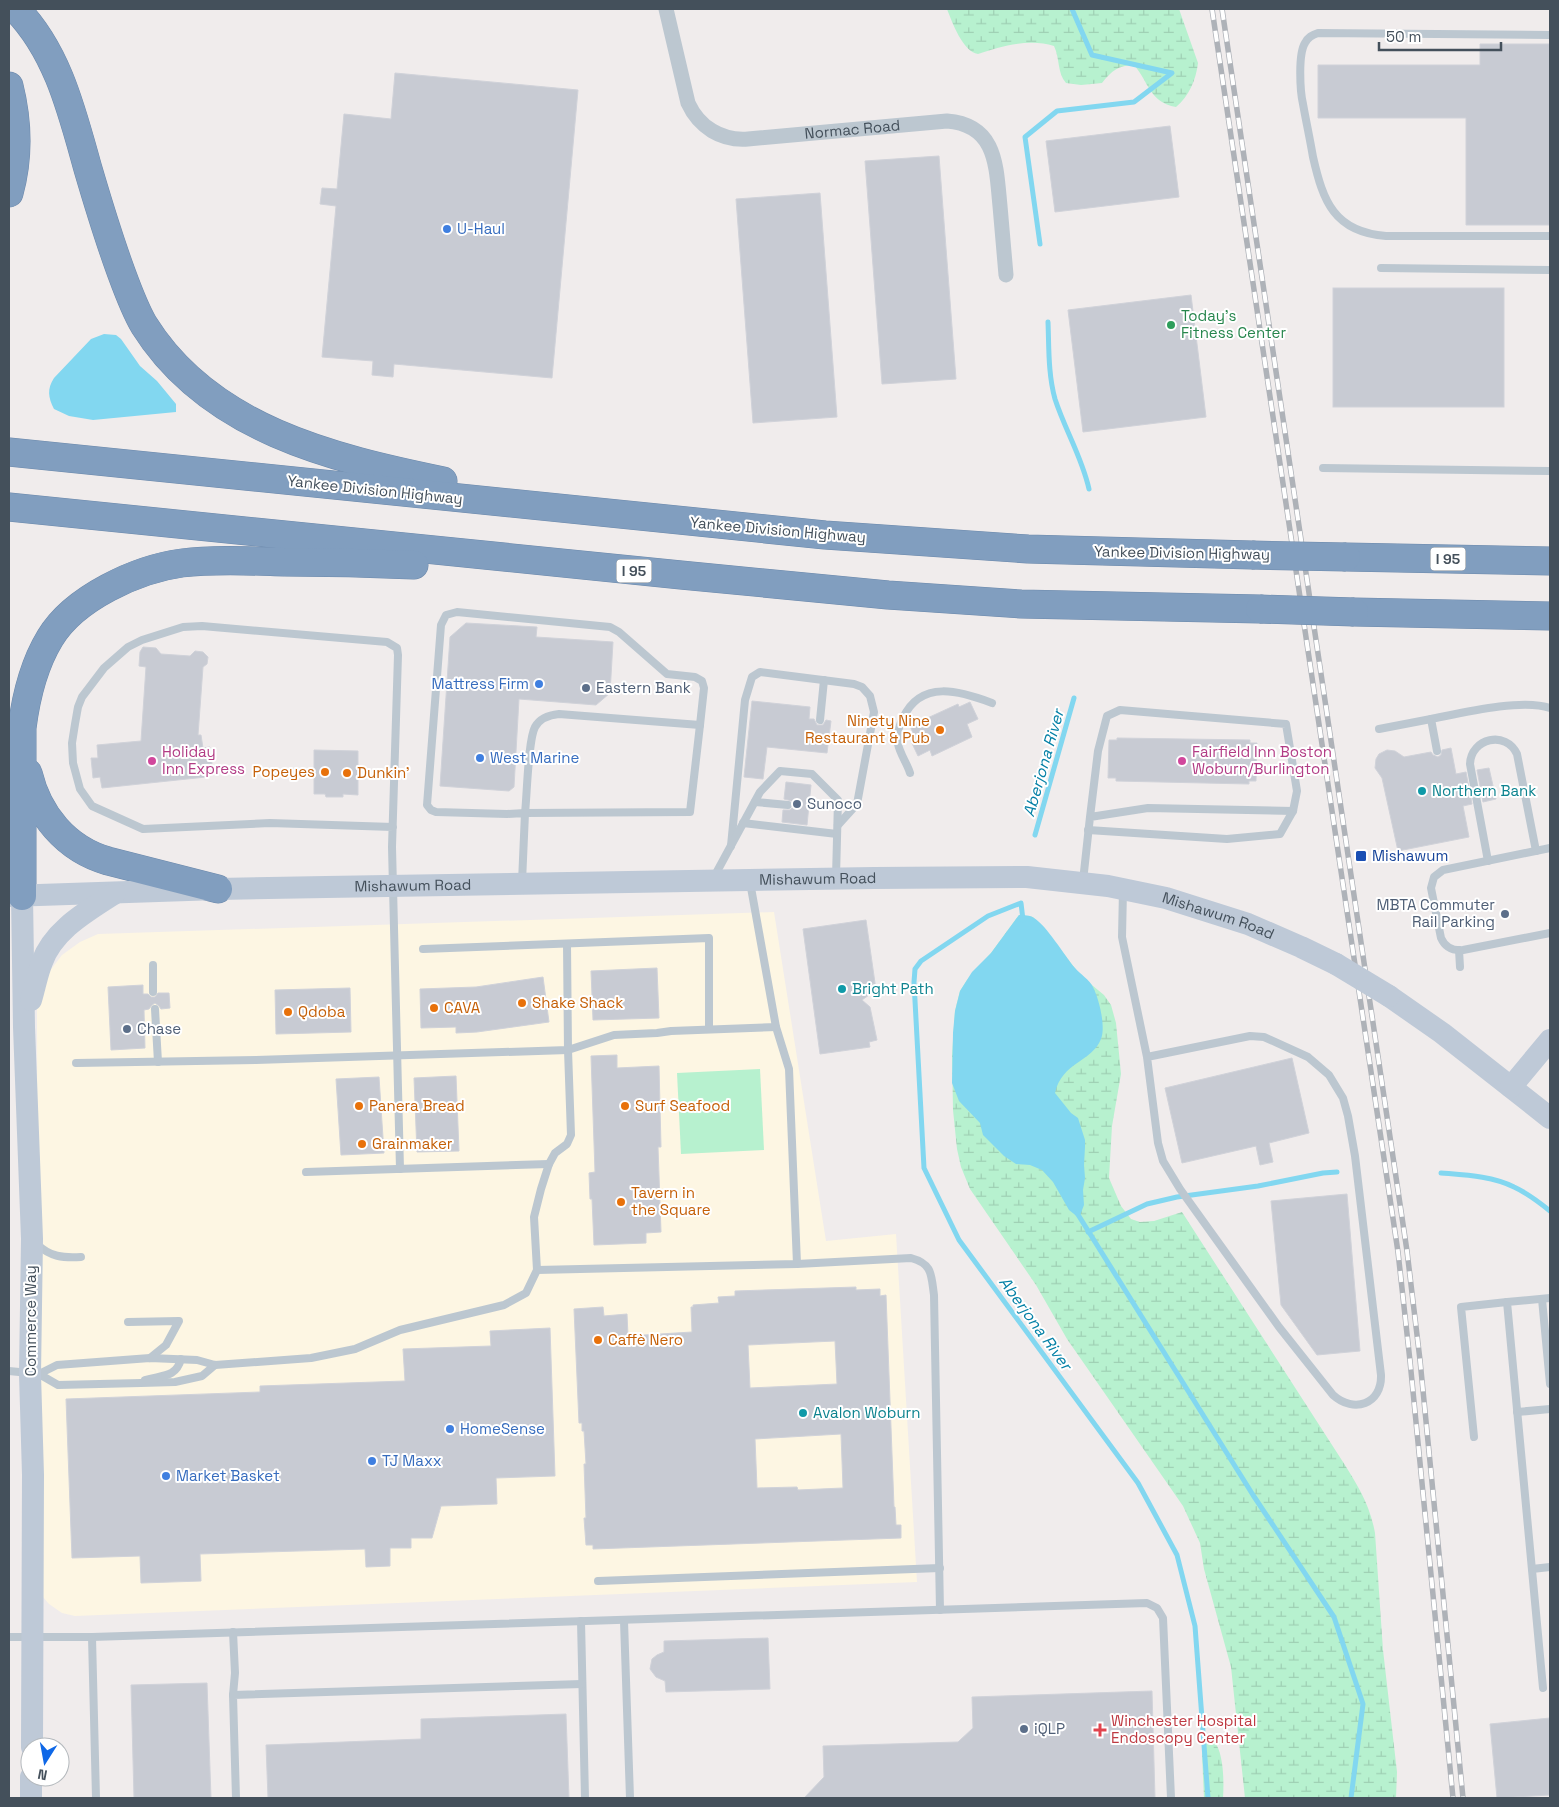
<svg xmlns="http://www.w3.org/2000/svg" width="1559" height="1807" font-family="'Space Grotesk',sans-serif">
	<defs>
		<pattern id="wetland-marsh" width="20" height="14" patternUnits="userSpaceOnUse" patternTransform="scale(1.25)"><rect width="20" height="14" fill="#b7f1cf"/><path d="M1 5h8M5 5V1M11 12h8M15 12V8" fill="none" stroke="#9fd0b4"/></pattern>
	</defs>
	<rect width="100%" height="100%" fill="#f0ecec"/>
	<path fill="#fdf6e3" d="M774,912L826,1241L896,1234L917,1582L75,1616L62,1613L49,1604L43,1597L38,1582L37,1008L49,972L62,955L80,942L98,934Z"/>
	<path fill="#b7f1cf" d="M760,1069L764,1150L681,1154L677,1073Z"/>
	<g fill="url(#wetland-marsh)">
		<path d="M947,9H1179L1198,63C1196,80 1189,96 1176,107C1149,102 1149,82 1134,65C1119,65 1111,71 1102,83L1081,85L1066,83C1057,73 1060,58 1054,46C1030,38 1001,46 978,54C963,52 952,22 947,9Z"/>
		<path d="M1019,915L1033,917L1046,931L1081,976L1104,995L1111,1005L1116,1023L1121,1074L1112,1126L1109,1178L1121,1206L1131,1219L1140,1222L1154,1221L1182,1212L1343,1462C1358,1486 1370,1505 1375,1533L1383,1650L1397,1772L1396,1798H1245L1231,1667L1204,1569L1200,1543L1183,1506L1067,1339L1036,1285L970,1189L961,1167L957,1149L953,1110L952,1055L955,1011L960,991L967,980L991,953Z"/>
		<path d="M1208,1740L1214,1741C1224,1753 1224,1783 1223,1798H1204L1202,1754Z"/>
	</g>
	<g fill="#82d7f0">
		<path d="M104,334L116,335L121,339L140,366L157,381L176,404V412L93,420L69,416L54,409C48,397 47,389 54,378L91,339Z"/>
		<path d="M1019,915C1024,915 1030,915 1034,918C1047,926 1064,955 1075,968C1080,974 1090,980 1093,987C1099,999 1106,1026 1101,1039C1092,1062 1062,1062 1055,1093L1071,1113L1078,1118L1085,1140V1147L1084,1165L1085,1178L1083,1190L1084,1205L1079,1218L1069,1210L1053,1182L1042,1170L1030,1165L1016,1164L1004,1156L983,1135L980,1123L959,1101L952,1083L953,1033L955,1011L960,991L972,972L991,953Z"/>
	</g>
	<g fill="none" stroke-linecap="round" stroke-linejoin="round">
		<g stroke="#82d7f0" stroke-width="5">
			<path d="M1040,244L1025,137L1057,111L1134,102L1172,73L1092,55L1072,9"/>
			<path d="M1048,322C1049,347 1048,374 1055,399C1065,430 1082,457 1089,489"/>
			<path d="M1035,835L1074,698"/>
			<path d="M1023,920L1021,903L988,916L921,961L915,969L914,982L924,1168L959,1240L1138,1483L1177,1555L1195,1626L1208,1798"/>
			<path d="M1441,1173C1465,1175 1492,1176 1514,1187C1527,1193 1539,1202 1550,1211"/>
			<path d="M1077,1213L1253,1495L1334,1617L1363,1704L1351,1798"/>
			<path d="M1088,1232L1147,1204L1177,1197L1258,1186L1323,1173L1337,1172"/>
		</g>
	</g>
	<g fill="#c8cbd3" stroke="#d0d2d9" fill-rule="evenodd">
		<path d="M1480,44H1550V225H1466V118H1318V65H1480Z"/>
		<path d="M395,73L578,90L552,378L394,364L393,377L372,375L373,361L322,357L336,206L320,204L322,188L337,189L344,114L391,119Z"/>
		<path d="M1170,126L1179,197L1055,212L1046,141Z"/>
		<path d="M939,156L956,379L882,384L865,161Z"/>
		<path d="M820,193L837,417L753,423L736,199Z"/>
		<rect x="1333" y="288" width="171" height="119"/>
		<path d="M1191,295L1206,417L1083,432L1068,310Z"/>
		<path d="M466,623L537,627L536,637L613,642L610,693L596,705L519,699L514,787L509,791L440,786L450,637Z"/>
		<path d="M143,647L156,648L161,654L190,656L195,651L203,652L208,657L207,664L203,667L198,735H201L203,748L210,747L212,764H204L206,777L102,788L100,777L93,778L91,758H98L97,745L141,741L146,667L139,666L140,652Z"/>
		<path d="M752,701L810,707L809,719H814L817,725H823L826,720L831,721L827,753L767,747L763,779L744,777Z"/>
		<path d="M970,702L978,719L967,724L972,737L932,756L930,750L918,756L909,737L914,735L910,726L958,704L959,707Z"/>
		<path d="M1117,738L1250,740V743H1257L1256,781H1249V784L1116,781V778H1108L1109,740H1117Z"/>
		<path d="M1451,748L1456,774L1466,772L1472,804L1463,806L1469,837L1398,851L1382,778L1375,768L1376,759L1379,754L1387,750L1395,751L1404,757L1431,752L1433,755L1438,757L1441,755L1442,750Z"/>
		<path d="M314,750L358,751V795L343,794V797H326L325,794H314Z"/>
		<path d="M1489,768L1496,799L1483,802L1477,770Z"/>
		<path d="M786,782L811,785L807,825L782,822L783,810H790L794,806L792,801L784,799Z"/>
		<path d="M866,920L876,990L862,1000L870,1007L877,1040L869,1042L870,1047L820,1054L803,929Z"/>
		<path d="M657,968L659,1018L593,1020L591,971Z"/>
		<path d="M543,977L549,1022L477,1032L456,1033V1027L421,1028L420,989L476,987Z"/>
		<path d="M143,985V994H148L151,997H155L158,993H169L170,1008L161,1009L159,1006L155,1003L152,1005L149,1009L144,1010L145,1048L111,1050L108,987Z"/>
		<path d="M350,988L351,1032L276,1034L275,990Z"/>
		<path d="M617,1055V1068L659,1066L661,1147H658L661,1232L646,1233V1243L594,1245L592,1199H590L589,1173L595,1172L591,1056Z"/>
		<path d="M1292,1058L1309,1133L1269,1143L1273,1162L1260,1165L1256,1146L1182,1163L1165,1088Z"/>
		<path d="M456,1076L459,1151L417,1152L414,1078Z"/>
		<path d="M379,1077L384,1153L341,1155L336,1079Z"/>
		<path d="M1347,1194L1360,1351L1317,1355L1281,1305L1271,1201Z"/>
		<path d="M856,1287V1290L880,1289V1296L886,1295L894,1507H895L896,1525H901V1538L593,1549V1545H586L584,1518H586L584,1464H586L584,1431H582V1423H579L574,1309L603,1307L604,1316L627,1314L628,1336L692,1332L691,1307H693V1305L719,1303L718,1297L735,1296V1291ZM835,1341L837,1384L750,1388L748,1345ZM841,1434L843,1488L798,1490L797,1487L757,1488L755,1439Z"/>
		<path d="M550,1328L555,1476L496,1478L497,1504L441,1506L432,1538H411V1548H390V1566L366,1567L365,1549L200,1554L201,1581L141,1583L140,1556L72,1558L66,1399L260,1392V1386L405,1381L403,1349L491,1346L490,1331Z"/>
		<path d="M768,1638L770,1689L666,1692L665,1681L656,1677L650,1669L652,1659L657,1655L664,1652V1641Z"/>
		<path d="M207,1683L211,1798H134L131,1685Z"/>
		<path d="M1152,1691L1155,1798H804L824,1777L823,1746L958,1742L973,1728L972,1697Z"/>
		<path d="M566,1714L569,1798H268L266,1745L421,1739V1719Z"/>
		<path d="M1550,1718V1795L1497,1798L1490,1724Z"/>
	</g>
	<g fill="none" stroke-linecap="round" stroke-linejoin="round">
		<g stroke="#6c89ab" stroke-width="29">
			<g id="highway">
				<path d="M16,9C58,52 72,112 88,169C98,203 108,236 120,269C127,288 134,308 144,325C209,429 332,458 443,481"/>
				<path d="M9,86C18,122 19,157 9,193"/>
				<path d="M9,452L825,535L1028,549L1252,555"/>
				<path d="M9,507L681,575L888,595L1021,604L1260,609"/>
				<path d="M1346,557L1550,561"/>
				<path d="M1354,612L1550,616"/>
				<path d="M28,773C38,815 66,849 108,861L218,889"/>
				<path d="M22,896V728C26,696 33,666 50,638C74,598 137,569 182,563C215,559 251,561 284,562C328,562 371,563 414,565"/>
			</g>
		</g>
		<g stroke="#bcc7d0" stroke-width="8">
			<path d="M1550,35L1318,33C1312,35 1308,37 1305,43C1298,54 1300,91 1303,104C1306,121 1310,139 1313,157C1323,201 1334,232 1386,236H1550"/>
			<path d="M1381,268L1550,270"/>
			<path d="M1323,468L1550,471"/>
			<path d="M559,714L700,725L690,812L525,813C527,796 528,740 535,727C540,718 549,715 559,714Z"/>
			<path d="M820,720L824,680"/>
			<path d="M1379,729L1431,719"/>
			<path d="M1437,751L1431,719C1461,713 1522,698 1550,708"/>
			<path d="M910,773C907,763 900,754 898,744C896,735 899,726 903,718C921,679 960,691 992,703"/>
			<path d="M755,802L788,805"/>
			<path d="M743,823L837,834"/>
			<path d="M393,827L270,823L143,829L92,806L80,789L73,763L72,743L75,724L78,707L82,697L104,668L128,647L142,640L183,627L202,626L387,642L397,648L398,655C396,719 394,783 392,847L400,1169"/>
			<path d="M1088,830L1227,839L1280,834L1293,811"/>
			<path d="M731,846L745,700L752,677L760,672L854,684L862,687L870,696L874,712L857,804L838,825"/>
			<path d="M1550,848L1443,870L1434,877L1431,888L1441,938C1445,947 1453,951 1463,950L1550,933"/>
			<path d="M1488,861L1470,764C1471,738 1506,730 1517,754L1536,851"/>
			<path d="M714,877L760,792L780,771L812,774L838,800L836,877"/>
			<path d="M1083,881L1090,817L1148,808L1293,811L1297,791L1286,724L1120,710L1107,716L1098,751L1090,817"/>
			<path d="M522,882L525,813L507,814L436,812L431,810L427,805L441,625L446,615L457,612L610,627L619,632L667,674L695,677L702,681L704,688L700,725"/>
			<path d="M1123,890L1122,937L1147,1057L1158,1143L1163,1161L1180,1189L1279,1327L1333,1395C1354,1414 1382,1404 1381,1375L1355,1156L1348,1116L1343,1098L1329,1075L1308,1057L1264,1037L1250,1036L1147,1057"/>
			<path d="M423,949L709,938V1029"/>
			<path d="M1459,950L1460,967"/>
			<path d="M153,965V992"/>
			<path d="M155,1009L158,1062"/>
			<path d="M776,1027L789,1069L797,1264"/>
			<path d="M76,1063L256,1060L568,1050L567,944"/>
			<path d="M306,1172L549,1164"/>
			<path d="M37,1244C50,1257 63,1258 81,1257"/>
			<path d="M537,1270L797,1264L911,1258C933,1264 931,1275 934,1295L940,1610"/>
			<path d="M1542,1299L1550,1384"/>
			<path d="M128,1322L179,1321L166,1345L150,1358"/>
			<path d="M9,1371L39,1374L58,1385L141,1383L175,1382L202,1376L215,1365"/>
			<path d="M39,1374L57,1365L150,1358L197,1360L215,1365L311,1358L355,1349L400,1330L504,1305L526,1293L537,1270L534,1217L541,1189L549,1164L555,1153L567,1144L571,1135L568,1050L614,1035L657,1033L671,1031L776,1027L750,882"/>
			<path d="M145,1380C162,1375 176,1378 181,1359"/>
			<path d="M1517,1412L1550,1409"/>
			<path d="M1474,1437L1461,1307L1507,1302"/>
			<path d="M1532,1569L1550,1567"/>
			<path d="M598,1581L940,1568"/>
			<path d="M581,1621L585,1798"/>
			<path d="M624,1621L630,1798"/>
			<path d="M9,1637H92L1147,1603L1157,1608L1163,1618L1171,1798"/>
			<path d="M92,1637L96,1798"/>
			<path d="M1543,1688L1507,1302L1550,1298"/>
			<path d="M233,1695L235,1673L233,1632"/>
			<path d="M236,1798L233,1695L582,1684"/>
		</g>
		<path stroke="#bcc7d0" stroke-width="15" id="s1" d="M666,9L688,103C699,127 721,141 748,139L947,121C997,125 996,166 1000,206C1002,229 1004,252 1006,275"/>
		<g stroke="#bec9d7" stroke-width="22">
			<path id="s2" d="M9,896L218,889L326,887L874,878L1027,877L1108,886L1166,898L1248,924L1301,947L1336,964"/>
			<path d="M22,896L24,1027L32,1239L30,1374L33,1475L32,1747"/>
			<path d="M1389,996L1442,1033L1550,1118"/>
			<path d="M31,1000C35,987 37,974 42,962C54,929 88,911 115,893"/>
			<path d="M1511,1087L1550,1040"/>
			<path d="M31,1798V1777"/>
		</g>
		<use href="#highway" stroke="#819ebf" stroke-width="28"/>
		<g stroke="#aeb2b8" stroke-width="5.5">
			<g id="rail">
				<path d="M1212,9L1398,1252L1410,1361L1453,1798"/>
				<path d="M1222,9L1407,1251L1420,1360L1463,1798"/>
			</g>
		</g>
		<use href="#rail" stroke="#fff" stroke-width="4" stroke-dasharray="11" stroke-linecap="butt"/>
		<g stroke="#6c89ab" stroke-width="29" stroke-linecap="butt">
			<g id="highway-bridge">
				<path d="M1252,555L1346,557"/>
				<path d="M1260,609L1354,612"/>
			</g>
		</g>
		<path stroke="#bec9d7" stroke-width="22" d="M1336,964L1389,996"/>
		<use href="#highway-bridge" stroke="#819ebf" stroke-width="28"/>
	</g>
	<g fill="#3f7fe0" stroke="#fff" stroke-width="2">
		<circle cx="447" cy="229" r="5"/>
		<circle cx="539" cy="684" r="5"/>
		<circle cx="480" cy="758" r="5"/>
		<circle cx="450" cy="1429" r="5"/>
		<circle cx="372" cy="1461" r="5"/>
		<circle cx="166" cy="1476" r="5"/>
	</g>
	<circle fill="#2e9e5b" stroke="#fff" stroke-width="2" cx="1171" cy="325" r="5"/>
	<g fill="#5c6f8a" stroke="#fff" stroke-width="2">
		<circle cx="586" cy="688" r="5"/>
		<circle cx="797" cy="804" r="5"/>
		<circle cx="1505" cy="914" r="5"/>
		<circle cx="127" cy="1029" r="5"/>
		<circle cx="1024" cy="1729" r="5"/>
	</g>
	<g fill="#e8710a" stroke="#fff" stroke-width="2">
		<circle cx="940" cy="730" r="5"/>
		<circle cx="325" cy="772" r="5"/>
		<circle cx="347" cy="773" r="5"/>
		<circle cx="522" cy="1003" r="5"/>
		<circle cx="434" cy="1008" r="5"/>
		<circle cx="288" cy="1012" r="5"/>
		<circle cx="359" cy="1106" r="5"/>
		<circle cx="625" cy="1106" r="5"/>
		<circle cx="362" cy="1144" r="5"/>
		<circle cx="621" cy="1202" r="5"/>
		<circle cx="598" cy="1340" r="5"/>
	</g>
	<g fill="#d1479c" stroke="#fff" stroke-width="2">
		<circle cx="152" cy="761" r="5"/>
		<circle cx="1182" cy="761" r="5"/>
	</g>
	<g fill="#0f9aa8" stroke="#fff" stroke-width="2">
		<circle cx="1422" cy="791" r="5"/>
		<circle cx="842" cy="989" r="5"/>
		<circle cx="803" cy="1413" r="5"/>
	</g>
	<rect fill="#1a4fb4" stroke="#fff" stroke-width="2" x="1355" y="850" width="12" height="12" rx="2.5"/>
	<path fill="#e0444e" stroke="#fff" stroke-width="2" d="M1097.5 1722.5h5v5h5v5h-5v5h-5v-5h-5v-5h5z"/>
	<g text-anchor="middle" stroke-width="4" stroke-linejoin="round" paint-order="stroke">
		<g fill="#fff" stroke="#7c848c" stroke-width="1">
			<rect x="1430.5" y="547.5" width="35" height="23" rx="4"/>
			<rect x="616.5" y="559.5" width="35" height="23" rx="4"/>
		</g>
		<g font-size="14" font-weight="bold" fill="#44505b">
			<text x="1448" y="564">I 95</text>
			<text x="634" y="576">I 95</text>
		</g>
		<g font-size="15" fill="#44505b" stroke="#fff">
			<text dy="5" stroke="none"><textPath href="#s1" startOffset="276">Normac Road</textPath></text>
			<text transform="translate(375 490) rotate(6)" y="5">Yankee Division Highway</text>
			<text transform="translate(778 530) rotate(5)" y="5">Yankee Division Highway</text>
			<text transform="translate(1182 553) rotate(1)" y="5">Yankee Division Highway</text>
			<text dy="5" stroke="none"><textPath href="#s2" startOffset="809">Mishawum Road</textPath></text>
			<text dy="5" stroke="none"><textPath href="#s2" startOffset="404">Mishawum Road</textPath></text>
			<text dy="5" stroke="none"><textPath href="#s2" startOffset="1214">Mishawum Road</textPath></text>
			<text transform="translate(31 1321) rotate(-90)" y="5">Commerce Way</text>
		</g>
		<g font-size="15" fill="#366cbe" stroke="#fff" text-anchor="start">
			<text x="457" y="234">U-Haul</text>
			<text x="529" y="689" text-anchor="end">Mattress Firm</text>
			<text x="490" y="763">West Marine</text>
			<text x="460" y="1434">HomeSense</text>
			<text x="382" y="1466">TJ Maxx</text>
			<text x="176" y="1481">Market Basket</text>
		</g>
		<g font-size="15" fill="#27864d" stroke="#fff" text-anchor="start">
			<text x="1181" y="321">Today's<tspan x="1181" dy="17">Fitness Center</tspan></text>
		</g>
		<g font-size="15" fill="#4e5e75" stroke="#fff" text-anchor="start">
			<text x="596" y="693">Eastern Bank</text>
			<text x="807" y="809">Sunoco</text>
			<text x="1495" y="910" text-anchor="end">MBTA Commuter<tspan x="1495" dy="17">Rail Parking</tspan></text>
			<text x="137" y="1034">Chase</text>
			<text x="1034" y="1734">iQLP</text>
		</g>
		<g font-size="15" fill="#c56008" stroke="#fff" text-anchor="start">
			<text x="930" y="726" text-anchor="end">Ninety Nine<tspan x="930" dy="17">Restaurant &amp; Pub</tspan></text>
			<text x="315" y="777" text-anchor="end">Popeyes</text>
			<text x="357" y="778">Dunkin'</text>
			<text x="532" y="1008">Shake Shack</text>
			<text x="444" y="1013">CAVA</text>
			<text x="298" y="1017">Qdoba</text>
			<text x="369" y="1111">Panera Bread</text>
			<text x="635" y="1111">Surf Seafood</text>
			<text x="372" y="1149">Grainmaker</text>
			<text x="631" y="1198">Tavern in<tspan x="631" dy="17">the Square</tspan></text>
			<text x="608" y="1345">Caffè Nero</text>
		</g>
		<g font-size="15" fill="#b23c85" stroke="#fff" text-anchor="start">
			<text x="162" y="757">Holiday<tspan x="162" dy="17">Inn Express</tspan></text>
			<text x="1192" y="757">Fairfield Inn Boston<tspan x="1192" dy="17">Woburn/Burlington</tspan></text>
		</g>
		<g font-size="15" fill="#0d838f" stroke="#fff" text-anchor="start">
			<text x="1432" y="796">Northern Bank</text>
			<text x="852" y="994">Bright Path</text>
			<text x="813" y="1418">Avalon Woburn</text>
		</g>
		<g font-size="15" fill="#164399" stroke="#fff" text-anchor="start">
			<text x="1372" y="861">Mishawum</text>
		</g>
		<g font-size="15" fill="#be3a42" stroke="#fff" text-anchor="start">
			<text x="1111" y="1726">Winchester Hospital<tspan x="1111" dy="17">Endoscopy Center</tspan></text>
		</g>
		<g font-size="16" font-style="italic" fill="#0580a6" stroke="#fff">
			<text transform="translate(1043 763) rotate(-74)" y="6">Aberjona River</text>
			<text transform="translate(1036 1323) rotate(54)" y="6">Aberjona River</text>
		</g>
	</g>
	<rect width="1559" height="1807" fill="none" stroke="#44505b" stroke-width="20"/>
	<g transform="translate(45 1762) rotate(191)"><circle r="24" fill="#ffffff" stroke="#b4b9bd"/>
	<path d="M0-4L9 19L0 12L-9 19Z" fill="#0f68e7"/>
	<text y="-8" font-size="14" font-weight="bold" text-anchor="middle" fill="#44505b">N</text>
	</g>
	<path d="M1379 42v8h122v-8" fill="none" stroke="#44505b" stroke-width="2.5"/>
	<text x="1386" y="42" font-size="15" fill="#44505b" stroke="#ffffff" stroke-width="4" paint-order="stroke">50 m</text>
</svg>
